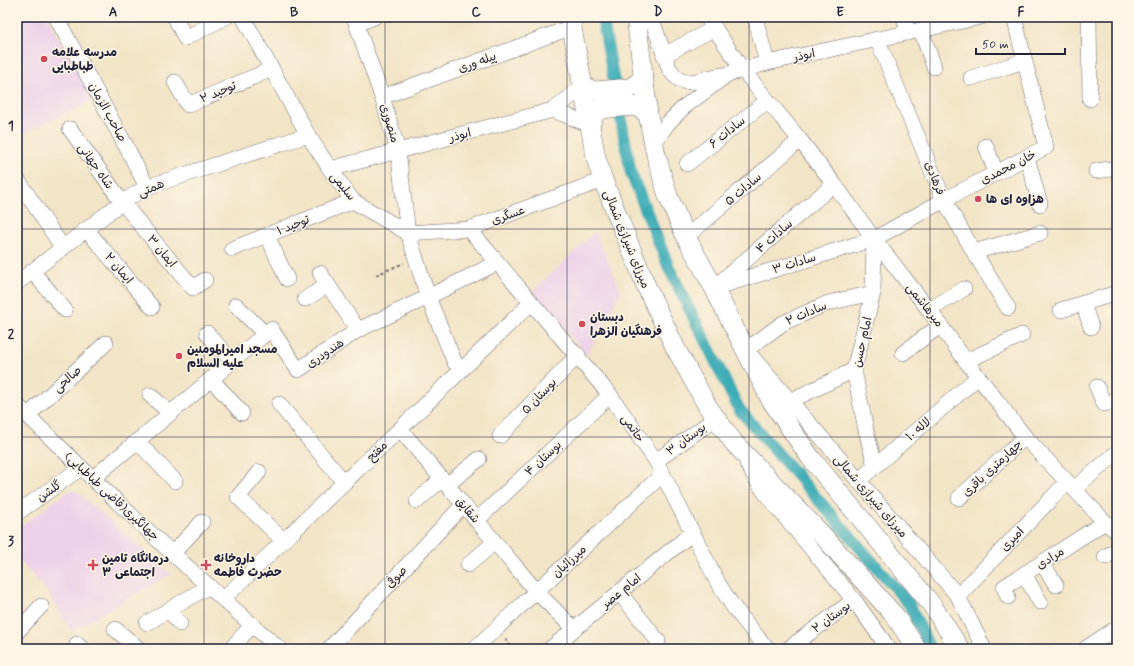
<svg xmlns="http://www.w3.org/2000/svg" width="1134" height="666" font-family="Mynerve,'Playpen Sans Arabic',sans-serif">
	<rect width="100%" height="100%" fill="#fcf5e5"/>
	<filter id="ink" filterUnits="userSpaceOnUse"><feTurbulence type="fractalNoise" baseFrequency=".025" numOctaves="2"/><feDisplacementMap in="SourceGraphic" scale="8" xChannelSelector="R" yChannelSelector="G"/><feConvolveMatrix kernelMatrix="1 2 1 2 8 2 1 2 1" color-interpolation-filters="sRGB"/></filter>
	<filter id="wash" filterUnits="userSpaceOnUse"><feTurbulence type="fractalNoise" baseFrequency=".012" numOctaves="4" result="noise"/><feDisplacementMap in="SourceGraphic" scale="16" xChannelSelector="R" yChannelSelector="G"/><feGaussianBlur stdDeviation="0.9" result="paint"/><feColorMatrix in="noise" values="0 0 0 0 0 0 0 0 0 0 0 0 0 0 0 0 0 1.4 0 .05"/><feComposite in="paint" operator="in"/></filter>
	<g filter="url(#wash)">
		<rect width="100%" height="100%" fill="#f2e4c6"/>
		<g fill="#edd1e9">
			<path d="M17,17H47L93,101L17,136Z"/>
			<path d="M595,232L621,291L587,355L532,292Z"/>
			<path d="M69,491H76L171,574L71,631L45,589L17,557V529Z"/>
		</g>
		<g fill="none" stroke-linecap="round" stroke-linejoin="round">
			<path stroke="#3aabb6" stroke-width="12" d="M602,17L631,173L669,268L739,409L909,604L930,649"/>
		</g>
	</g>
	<g filter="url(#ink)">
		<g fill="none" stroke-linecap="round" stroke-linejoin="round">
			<g stroke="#6b666c" stroke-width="16">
				<g id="minor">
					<path d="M56,17L128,150L147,187"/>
					<path d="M175,17L185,38L226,17"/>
					<path d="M243,17L308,135L330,169L353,201L408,233L428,297L455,363"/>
					<path d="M354,17L382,97L398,151L408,233L469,229L603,180"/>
					<path d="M651,17L669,68C679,84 684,83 701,80C708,78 715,76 723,75"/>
					<path d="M707,17L742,69L800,140L834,184L874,239L929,310L966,361L1025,437L1105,522L1117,532"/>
					<path d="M755,17L767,63"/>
					<path d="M904,17L908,33"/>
					<path d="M1089,17L1090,99"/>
					<path d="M357,24L374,17"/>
					<path d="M921,30L934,67"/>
					<path d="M877,39L944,200L974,252L1008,308"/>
					<path d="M664,55L715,28"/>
					<path d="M971,78L1024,61"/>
					<path d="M175,82L188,105L272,69"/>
					<path d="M382,97L572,27"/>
					<path d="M553,110L590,125"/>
					<path d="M70,129L122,202L193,288L205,280"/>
					<path d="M654,143L668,123L684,107L728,74L767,63L981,17"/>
					<path d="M986,146L996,173"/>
					<path d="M1027,157L1040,204"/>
					<path d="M687,164L767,101"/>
					<path d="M330,169L553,110L583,87"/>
					<path d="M1096,171L1117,168"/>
					<path d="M17,179L63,248"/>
					<path d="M86,229L152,307"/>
					<path d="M469,229L610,395L656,461L718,583L732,605L767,649"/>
					<path d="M267,235L287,279"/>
					<path d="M686,237L800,140"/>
					<path d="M874,239L873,293L854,370L866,430L875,466"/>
					<path d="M232,249L353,201"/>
					<path d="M974,252L1040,233"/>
					<path d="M32,271L65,310"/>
					<path d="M320,273L358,330"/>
					<path d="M17,283L122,202L147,187L308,135"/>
					<path d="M718,284L834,184"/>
					<path d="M714,288L874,239L944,200L1046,147L1014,17"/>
					<path d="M873,293L828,303L783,323L746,350L958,596L984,649"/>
					<path d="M305,299L328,285"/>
					<path d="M1083,303L1091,327"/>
					<path d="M236,305L265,334"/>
					<path d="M929,310L964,289"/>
					<path d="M1061,310L1117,293"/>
					<path d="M207,333L232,361"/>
					<path d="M903,353L941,325"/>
					<path d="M966,361L1022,335"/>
					<path d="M211,379L242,413"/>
					<path d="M1097,387L1104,404L1117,400"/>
					<path d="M150,395L170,413"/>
					<path d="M790,401L854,370"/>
					<path d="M279,404L344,482"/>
					<path d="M17,405C102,489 189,571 280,649"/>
					<path d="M28,415L106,343"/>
					<path d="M400,429L536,591L574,629"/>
					<path d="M500,436L578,355"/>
					<path d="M137,441L175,481"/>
					<path d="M656,461L716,418"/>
					<path d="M747,464L765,493L854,600L889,649"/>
					<path d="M259,472L238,497L284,541"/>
					<path d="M92,479L271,329L298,370L358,330L428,297L497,263"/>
					<path d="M858,481L978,377"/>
					<path d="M447,485L479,459"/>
					<path d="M1074,489L1115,454"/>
					<path d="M959,498L1025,437"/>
					<path d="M417,501L442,479"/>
					<path d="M17,513L81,468"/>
					<path d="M477,520L610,395"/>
					<path d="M173,553L202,522"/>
					<path d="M1105,557L1117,550"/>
					<path d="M1042,563L1056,585"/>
					<path d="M468,565L495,542"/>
					<path d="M1024,574L1040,602"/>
					<path d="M619,592L658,641"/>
					<path d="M958,596L1067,482"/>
					<path d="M1008,597L1004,587L1105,522"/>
					<path d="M223,599L531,303"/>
					<path d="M169,610L180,624"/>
					<path d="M147,623L209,586"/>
					<path d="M115,629L139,649"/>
					<path d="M17,632L41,606"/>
					<path d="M77,644L82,649"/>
					<path d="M231,649L252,625"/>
					<path d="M329,649L463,505"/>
					<path d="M474,649L663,474"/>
					<path d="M550,649L692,533"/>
					<path d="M788,649L854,600"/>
					<path d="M1085,649L1112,631"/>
				</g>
			</g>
			<g stroke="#6b666c" stroke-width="20">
				<g id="major">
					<path d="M570,17L596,158L603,180L647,288L676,349L708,407L734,443L825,538L895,616L917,649"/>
					<path d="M636,17L648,114L656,155L668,196L686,237L714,288L771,400L810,457L932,605L960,649"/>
					<path d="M583,87L596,91L630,88L638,83L644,76"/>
					<path d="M590,125L594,115L600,109L634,106L641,109L648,114"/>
				</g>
			</g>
			<g stroke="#6b666c" stroke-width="2" stroke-dasharray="3 3" stroke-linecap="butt">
				<path d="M376,275L404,263"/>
				<path d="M505,639L513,649"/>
			</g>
			<use href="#minor" stroke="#fff" stroke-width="15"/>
			<use href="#major" stroke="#fff" stroke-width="19"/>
		</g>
	</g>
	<path fill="none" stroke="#22223b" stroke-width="1" stroke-opacity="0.55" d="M204,17V649M385,17V649M567,17V649M749,17V649M930,17V649M17,229H1117M17,437H1117"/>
	<g fill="#d1495b" stroke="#fcf5e5" stroke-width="1.5">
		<circle cx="44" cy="59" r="4"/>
		<circle cx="978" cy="199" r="4"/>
		<circle cx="582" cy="324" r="4"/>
		<circle cx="179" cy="356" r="4"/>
		<path d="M91 559h4v4h4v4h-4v4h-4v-4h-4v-4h4z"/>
		<path d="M204 559h4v4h4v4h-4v4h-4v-4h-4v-4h4z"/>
	</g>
	<g text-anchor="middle" stroke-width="3" stroke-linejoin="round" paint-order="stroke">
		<g font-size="12" font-weight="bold" fill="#22223b" stroke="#fcf5e5" text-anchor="start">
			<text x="52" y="56">مدرسه علامه<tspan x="52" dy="14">طباطبایی</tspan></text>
			<text x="986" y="203">هزاوه ای ها</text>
			<text x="590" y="321">دبستان<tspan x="590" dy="14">فرهنگیان الزهرا</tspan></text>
			<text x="187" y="353">مسجد امیرالمومنین<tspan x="187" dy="14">علیه السلام</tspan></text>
			<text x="102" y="562">درمانگاه تامین<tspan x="102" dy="14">اجتماعی ۳</tspan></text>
			<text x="214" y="562">داروخانه<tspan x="214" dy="14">حضرت فاطمه</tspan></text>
		</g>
		<g font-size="12" fill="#22223b" stroke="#fcf5e5">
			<text transform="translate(804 55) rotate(-12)" y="4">ابوذر</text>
			<text transform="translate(477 62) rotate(-20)" y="4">پیله وری</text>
			<text transform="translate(218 92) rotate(-23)" y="4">توحید ۲</text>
			<text transform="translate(108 112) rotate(61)" y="4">صاحب الزمان</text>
			<text transform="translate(390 123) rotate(73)" y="4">منصوری</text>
			<text transform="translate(727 132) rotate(-39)" y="4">سادات ۶</text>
			<text transform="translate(460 135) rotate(-15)" y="4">ابوذر</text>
			<text transform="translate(96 166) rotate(55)" y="4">شاه جهانی</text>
			<text transform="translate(1008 167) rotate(-27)" y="4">خان محمدی</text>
			<text transform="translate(935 178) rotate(68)" y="4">فرهادی</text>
			<text transform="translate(343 186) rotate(51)" y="4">سلیمی</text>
			<text transform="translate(151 188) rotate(-23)" y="4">همتی</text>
			<text transform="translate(743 189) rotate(-40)" y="4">سادات ۵</text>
			<text transform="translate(508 215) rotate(-20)" y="4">عسگری</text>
			<text transform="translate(293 225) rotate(-22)" y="4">توحید ۱</text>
			<text transform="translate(774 236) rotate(-41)" y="4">سادات ۴</text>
			<text transform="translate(627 239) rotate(68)" y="4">میرزای شیرازی شمالی</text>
			<text transform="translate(162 251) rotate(50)" y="4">ایمان ۳</text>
			<text transform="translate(794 263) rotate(-17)" y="4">سادات ۳</text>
			<text transform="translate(119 268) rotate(50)" y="4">ایمان ۲</text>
			<text transform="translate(925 305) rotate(52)" y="4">میرهاشمی</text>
			<text transform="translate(806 313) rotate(-23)" y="4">سادات ۲</text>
			<text transform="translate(862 342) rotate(-77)" y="4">امام حسن</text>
			<text transform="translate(325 353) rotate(-34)" y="4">هندودری</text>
			<text transform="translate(67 379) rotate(-42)" y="4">صالحی</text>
			<text transform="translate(539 396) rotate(-46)" y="4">بوستان ۵</text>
			<text transform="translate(633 428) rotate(55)" y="4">حاتمی</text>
			<text transform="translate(918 429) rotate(-41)" y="4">لاله ۱۰</text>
			<text transform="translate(686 439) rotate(-36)" y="4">بوستان ۳</text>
			<text transform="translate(377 451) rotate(-44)" y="4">مفتح</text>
			<text transform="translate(543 458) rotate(-43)" y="4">بوستان ۴</text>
			<text transform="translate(992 468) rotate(-43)" y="4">چهارمتری باقری</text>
			<text transform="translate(49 491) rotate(-35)" y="4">گلشن</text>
			<text transform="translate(112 496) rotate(43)" y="4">جهانگیری(قاضی طباطبایی)</text>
			<text transform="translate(871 496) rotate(49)" y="4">میرزای شیرازی شمالی</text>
			<text transform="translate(468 510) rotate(50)" y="4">شقایق</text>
			<text transform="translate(1012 539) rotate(-46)" y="4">امیری</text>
			<text transform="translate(1050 558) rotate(-33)" y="4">مرادی</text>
			<text transform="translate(569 561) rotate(-43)" y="4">میرزائیان</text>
			<text transform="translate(396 577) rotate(-47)" y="4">صوفی</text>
			<text transform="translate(621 591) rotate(-39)" y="4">امام عصر</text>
			<text transform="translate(831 617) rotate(-36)" y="4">بوستان ۲</text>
		</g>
	</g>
	<rect width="1134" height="666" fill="none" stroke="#fcf5e5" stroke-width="44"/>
	<path d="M976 48v6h89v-6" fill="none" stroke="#22223b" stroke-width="2"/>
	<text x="982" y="48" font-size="12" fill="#22223b" stroke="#fcf5e5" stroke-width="3" paint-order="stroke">50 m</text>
	<rect x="22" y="22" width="1090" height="622" fill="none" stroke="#22223b" stroke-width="1.5"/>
	<g font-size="13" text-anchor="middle" font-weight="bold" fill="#22223b">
		<text x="113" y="16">A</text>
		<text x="294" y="16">B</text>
		<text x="476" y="16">C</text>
		<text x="658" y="16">D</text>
		<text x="840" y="16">E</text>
		<text x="1021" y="16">F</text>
		<text x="11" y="130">1</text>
		<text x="11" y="338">2</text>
		<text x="11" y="545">3</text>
	</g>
</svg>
